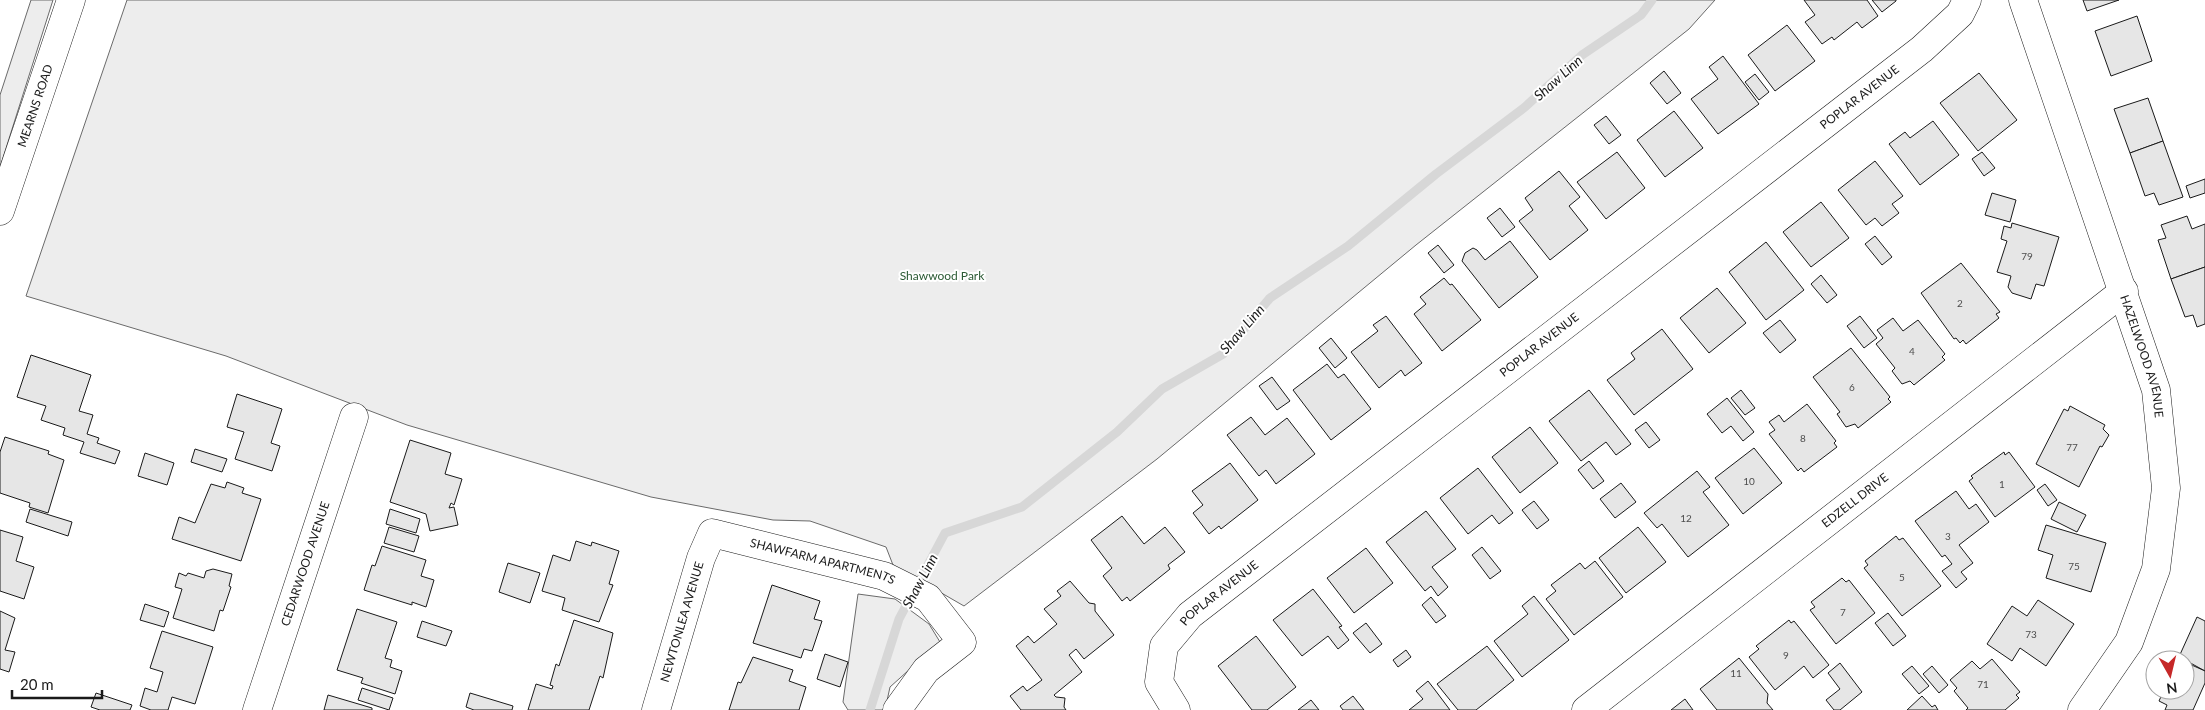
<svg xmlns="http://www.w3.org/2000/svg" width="2205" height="710" font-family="Lato,sans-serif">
	<rect width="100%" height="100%" fill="#fff"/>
	<g fill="#ededed" stroke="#6a6a6a">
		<path d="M31,0H53L0,167V95Z"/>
		<path d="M127,0H1715L1689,29L1416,245L1157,459L964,606L893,565L886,547L810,521L773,520L651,497L407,425L226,356L26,296Z"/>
		<path d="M858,594L895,599L929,624L940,642L890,687L885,710H848L843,702Z"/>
	</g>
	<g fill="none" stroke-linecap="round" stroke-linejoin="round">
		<path stroke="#d7d7d7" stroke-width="9" d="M870,710L899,619L945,533L1022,507L1117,432L1162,389L1223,354L1270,298L1348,246L1436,174L1525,107L1582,55L1641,15L1652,0"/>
	</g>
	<g fill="#e6e6e6" stroke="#1a1a1a">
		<path d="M1804,0H1867L1878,16L1862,28L1857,22L1834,40L1832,37L1822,44L1805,22L1815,15Z"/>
		<path d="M1872,0H1896V1L1882,12Z"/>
		<path d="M2083,0H2119L2087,11Z"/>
		<path d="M2137,16L2152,61L2111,76L2095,31Z"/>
		<path d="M1787,25L1815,61L1775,91L1748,55Z"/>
		<path d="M1723,56L1759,104L1718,134L1691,99L1718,79L1709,67Z"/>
		<path d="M1664,71L1681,93L1667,104L1650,83Z"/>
		<path d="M1979,73L2017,120L1978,151L1940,103Z"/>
		<path d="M1755,74L1769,92L1759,100L1745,82Z"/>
		<path d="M2148,98L2163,141L2130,153L2114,109Z"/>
		<path d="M1674,111L1703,148L1665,177L1637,140Z"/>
		<path d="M1606,116L1621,135L1609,144L1594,125Z"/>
		<path d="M1933,121L1959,155L1920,185L1889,144L1905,132L1910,138Z"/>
		<path d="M2163,141L2183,197L2159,205L2154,193L2145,196L2130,153Z"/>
		<path d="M1617,152L1645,188L1606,219L1577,182Z"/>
		<path d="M1982,152L1995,168L1984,176L1972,159Z"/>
		<path d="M1875,161L1903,196L1892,204L1899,213L1882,226L1875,218L1866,225L1838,190Z"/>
		<path d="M1559,171L1580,197L1569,206L1588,230L1550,260L1519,221L1533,210L1525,198Z"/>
		<path d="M2205,179V193L2190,198L2186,186Z"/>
		<path d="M1992,193L2016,200L2010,222L1985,215Z"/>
		<path d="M1821,202L1849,238L1811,267L1783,232Z"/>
		<path d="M1500,208L1515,227L1502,237L1487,218Z"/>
		<path d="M2187,216L2192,229L2205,224V267L2171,279L2158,240L2166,238L2161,225Z"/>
		<path d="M2012,223L2059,237L2044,286L2036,284L2031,299L2012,293L2008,287L2011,276L1997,272L2007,241L2001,239L2004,226L2011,228Z"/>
		<path d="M1875,236L1892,257L1882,265L1865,244Z"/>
		<path d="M1510,241L1538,277L1499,308L1462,261L1465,253L1473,248L1477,250L1485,260Z"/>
		<path d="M1766,242L1804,290L1766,320L1729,272Z"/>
		<path d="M1438,245L1454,265L1444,273L1428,253Z"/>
		<path d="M1961,263L2000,312L1996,314L1999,318L1966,344L1963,340L1960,343L1956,338L1954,339L1921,293Z"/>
		<path d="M2205,267V324L2197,327L2193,315L2185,317L2171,279Z"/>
		<path d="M1821,275L1837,295L1827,303L1811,284Z"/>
		<path d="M1444,278L1450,285L1452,284L1481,320L1442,351L1414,314L1426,304L1420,297Z"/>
		<path d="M1717,288L1746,323L1709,353L1680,318Z"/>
		<path d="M1386,316L1422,363L1405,376L1401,370L1379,388L1351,352L1378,331L1373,325Z"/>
		<path d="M1860,316L1877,338L1864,348L1847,326Z"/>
		<path d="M1893,318L1903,331L1918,320L1945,354L1942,357L1945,360L1914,385L1910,381L1902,384L1892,371L1895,368L1876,344L1883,338L1877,330Z"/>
		<path d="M1780,320L1796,340L1780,353L1763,333Z"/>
		<path d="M1662,329L1693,369L1634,415L1607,380L1635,359L1631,353Z"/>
		<path d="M1331,338L1347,358L1335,368L1319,348Z"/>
		<path d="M1851,348L1890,397L1888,399L1891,402L1858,428L1855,424L1846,427L1837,414L1840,412L1813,377Z"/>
		<path d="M31,355L91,375L79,411L93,415L87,434L99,438L97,443L120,451L115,464L80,453L84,442L63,435L65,428L41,420L46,406L17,397Z"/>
		<path d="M1327,364L1338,378L1344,374L1371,409L1331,440L1293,390Z"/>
		<path d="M1272,377L1290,401L1277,410L1259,386Z"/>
		<path d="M1589,390L1631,444L1616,455L1606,442L1581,461L1549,421Z"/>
		<path d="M1741,390L1755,408L1745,415L1731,398Z"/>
		<path d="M237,394L282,409L271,443L280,446L272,471L235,459L244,432L227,427Z"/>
		<path d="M1727,398L1754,432L1743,441L1731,426L1722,433L1707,414Z"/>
		<path d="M1807,404L1836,441L1834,443L1837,447L1804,472L1801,468L1798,471L1769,434L1775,430L1769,422L1779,415L1784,422Z"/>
		<path d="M2070,406L2105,425L2103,429L2109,435L2102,447L2100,446L2079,487L2036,464L2064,409L2068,411Z"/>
		<path d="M1251,417L1265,435L1287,418L1315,454L1276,484L1266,470L1259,476L1227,435Z"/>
		<path d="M1646,422L1660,440L1649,448L1635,430Z"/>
		<path d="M1530,427L1558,463L1520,493L1492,457Z"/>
		<path d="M5,437L49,451L48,454L64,460L48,513L29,507L30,503L0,493V452Z"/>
		<path d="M410,440L451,453L445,474L462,479L454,505L451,503L449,508L454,507L458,525L430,531L426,514L390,502Z"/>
		<path d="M1754,448L1782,483L1743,514L1715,478Z"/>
		<path d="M195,449L227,459L222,472L191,462Z"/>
		<path d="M2004,452L2005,455L2009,452L2035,487L1995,517L1969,481L1973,478L1971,476Z"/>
		<path d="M145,453L174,463L167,485L138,476Z"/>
		<path d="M1589,461L1604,481L1593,489L1578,470Z"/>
		<path d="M1230,463L1258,500L1221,529L1219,526L1209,534L1193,513L1203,505L1192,491Z"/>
		<path d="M1478,468L1513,513L1499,524L1492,515L1468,534L1440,498Z"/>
		<path d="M1697,471L1710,487L1703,492L1729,525L1688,557L1662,524L1657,528L1644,513Z"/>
		<path d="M227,482L244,488L242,493L261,499L241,561L172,539L179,517L195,523L211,484L225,488Z"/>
		<path d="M1621,483L1636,502L1615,518L1600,499Z"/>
		<path d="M2045,484L2057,500L2048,506L2037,490Z"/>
		<path d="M1956,491L1969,509L1976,504L1989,522L1959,545L1973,563L1961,572L1967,579L1956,588L1942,571L1952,564L1945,555L1942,557L1915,521Z"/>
		<path d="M1534,501L1549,520L1537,529L1522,510Z"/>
		<path d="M2059,502L2086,515L2077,532L2051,519Z"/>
		<path d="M30,509L72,522L68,536L26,522Z"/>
		<path d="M390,509L420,519L416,533L386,524Z"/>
		<path d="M1426,511L1456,549L1432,567L1448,587L1438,596L1431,586L1425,591L1386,542Z"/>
		<path d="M1122,516L1144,544L1165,527L1185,552L1168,565L1170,569L1130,601L1127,597L1122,601L1103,576L1112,568L1091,540Z"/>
		<path d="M2046,525L2106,543L2091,592L2046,578L2053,555L2038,550Z"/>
		<path d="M389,527L419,536L414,552L384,543Z"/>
		<path d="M1638,527L1666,562L1626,593L1599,558Z"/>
		<path d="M0,530L23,537L16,561L34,567L24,599L0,591Z"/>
		<path d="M1896,536L1899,540L1903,538L1941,586L1902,616L1864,568L1868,565L1865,561Z"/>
		<path d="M576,541L591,546L592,542L619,551L609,584L613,585L599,622L562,610L565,598L542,591L553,555L570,561Z"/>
		<path d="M382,546L426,560L421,576L434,580L426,607L412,602V605L364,590L372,565L375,566Z"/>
		<path d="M1482,547L1501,571L1490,579L1472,555Z"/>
		<path d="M1366,548L1393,583L1354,613L1327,578Z"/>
		<path d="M1595,561L1623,597L1574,635L1546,599L1556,591L1551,585L1580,563L1585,569Z"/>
		<path d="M508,563L540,573L530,603L499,592Z"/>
		<path d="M213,569L232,574L229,586L231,587L223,611L220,610L214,631L173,618L182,589L175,587L179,573L186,576L188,573L204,578L206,571Z"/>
		<path d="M1842,578L1846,582L1849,580L1875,613L1836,644L1810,610L1815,607L1811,602Z"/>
		<path d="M1070,581L1089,603L1095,604V611L1114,635L1084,659L1076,649L1069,655L1082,672L1054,695L1056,697L1065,698L1064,707L1066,710H1021L1010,696L1023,686L1027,691L1042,680L1016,646L1028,636L1034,643L1057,624L1044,609L1061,596L1057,591Z"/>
		<path d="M772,585L820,601L814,619L822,621L812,651L804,649L801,658L753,643Z"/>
		<path d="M1313,589L1342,626L1339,627L1349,640L1338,649L1328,636L1302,656L1273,620Z"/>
		<path d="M1534,596L1569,640L1522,677L1494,641L1528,614L1522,606Z"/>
		<path d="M1431,597L1446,616L1436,623L1422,605Z"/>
		<path d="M2038,600L2074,624L2046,666L2020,648L2012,661L1987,644L2012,606L2027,616Z"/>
		<path d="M145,604L169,612L164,627L140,620Z"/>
		<path d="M357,609L397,622L385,658L392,660L390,667L402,671L395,694L361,683L363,678L337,670Z"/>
		<path d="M0,611L15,618L5,650L15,652L9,672L0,669Z"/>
		<path d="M1888,613L1906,636L1893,646L1875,623Z"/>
		<path d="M2197,617L2205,621V671L2185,660L2178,659Z"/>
		<path d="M574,620L613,633L603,678L600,676L589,710H528L536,684L552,689L553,686L550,685L556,664L559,666Z"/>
		<path d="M1789,620L1791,623L1794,621L1829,665L1813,678L1804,666L1775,690L1749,657L1759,649L1756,646Z"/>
		<path d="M422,621L452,631L446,646L417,637Z"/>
		<path d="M1366,623L1382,644L1370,653L1353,633Z"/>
		<path d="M162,631L213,647L195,704L172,697L168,710H151L140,706L145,688L157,692L163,672L150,668Z"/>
		<path d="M1256,636L1296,687L1267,710H1252L1218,666Z"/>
		<path d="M1487,646L1514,680L1476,710H1458L1437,684Z"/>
		<path d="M1406,650L1411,657L1398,667L1393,660Z"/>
		<path d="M825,654L848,662L840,687L817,679Z"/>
		<path d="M753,657L793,670L789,681L806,687L799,710H729L738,682L741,683Z"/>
		<path d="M1739,658L1768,694L1767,703L1773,710H1717L1700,689Z"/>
		<path d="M1992,659L2020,692L2016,695L2019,698L2005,710H1966L1968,708L1954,691L1957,688L1950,680L1972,661L1980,669Z"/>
		<path d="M2185,662L2205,671V683L2193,710H2165L2167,705L2159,701L2164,690H2185Z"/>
		<path d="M1840,663L1862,692L1840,710H1834L1826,700L1840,689L1828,673Z"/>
		<path d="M1912,666L1929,686L1919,694L1902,674Z"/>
		<path d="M1932,666L1948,685L1939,693L1923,674Z"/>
		<path d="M1428,681L1435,690L1450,710H1409L1423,699L1416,691Z"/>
		<path d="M362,688L393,698L389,710L358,700Z"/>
		<path d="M96,693L132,705L130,710H100L91,707Z"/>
		<path d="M470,693L513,706L512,710H474L466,707Z"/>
		<path d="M328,695L372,708V710H324Z"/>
		<path d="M1353,696L1364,710H1343L1340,706Z"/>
		<path d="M1922,696L1932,707L1935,705L1938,710H1907Z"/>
		<path d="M1685,699L1693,710H1671Z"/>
		<path d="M1311,700L1319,710H1298Z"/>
	</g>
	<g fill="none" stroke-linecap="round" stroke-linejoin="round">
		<g stroke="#1a1a1a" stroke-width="29">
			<g id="street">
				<path id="s1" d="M2023,0L2156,390L2166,488L2156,569L2129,642L2082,710"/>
				<path id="s2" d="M257,710L354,417"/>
				<path id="s3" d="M656,710L701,558L712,533L884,576L928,598L962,642L926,670L897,710"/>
				<path id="s4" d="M1176,710L1159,682L1164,646L1190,615L1922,49L1960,14L1967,0"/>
				<path id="s5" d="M1586,710L2124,291"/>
			</g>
		</g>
		<g stroke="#1a1a1a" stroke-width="29">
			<g id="secondary">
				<path id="s6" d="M0,211L71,0"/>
			</g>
		</g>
		<use href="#street" stroke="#fff" stroke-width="28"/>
		<use href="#secondary" stroke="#fff" stroke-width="28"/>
	</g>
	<g text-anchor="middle" stroke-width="4" stroke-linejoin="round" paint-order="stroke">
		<g font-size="10" fill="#4d4d4d">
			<text x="2027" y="260">79</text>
			<text x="1960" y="307">2</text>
			<text x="1912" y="355">4</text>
			<text x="1852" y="391">6</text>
			<text x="1803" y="442">8</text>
			<text x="2072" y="451">77</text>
			<text x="1749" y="485">10</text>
			<text x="2002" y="488">1</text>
			<text x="1686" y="522">12</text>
			<text x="1948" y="540">3</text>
			<text x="2074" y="570">75</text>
			<text x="1902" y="581">5</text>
			<text x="1843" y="616">7</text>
			<text x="2031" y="638">73</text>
			<text x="1786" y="659">9</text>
			<text x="1736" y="677">11</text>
			<text x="1983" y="688">71</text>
		</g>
		<g font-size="12" fill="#1a1a1a" stroke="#fff">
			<text dy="4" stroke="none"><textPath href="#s4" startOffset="956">POPLAR AVENUE</textPath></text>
			<text dy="4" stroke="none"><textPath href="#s6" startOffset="111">MEARNS ROAD</textPath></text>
			<text dy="4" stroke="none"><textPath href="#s4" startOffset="551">POPLAR AVENUE</textPath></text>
			<text dy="4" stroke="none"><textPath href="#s1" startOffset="376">HAZELWOOD AVENUE</textPath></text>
			<text dy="4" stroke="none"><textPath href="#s5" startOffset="341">EDZELL DRIVE</textPath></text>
			<text dy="4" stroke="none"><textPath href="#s3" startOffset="300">SHAWFARM APARTMENTS</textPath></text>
			<text dy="4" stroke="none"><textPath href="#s2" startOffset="154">CEDARWOOD AVENUE</textPath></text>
			<text dy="4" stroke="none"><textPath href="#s4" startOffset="146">POPLAR AVENUE</textPath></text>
			<text dy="4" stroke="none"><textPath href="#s3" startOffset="92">NEWTONLEA AVENUE</textPath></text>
		</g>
		<g font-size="12" fill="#2b5a34" stroke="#fff">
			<text x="942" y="280">Shawwood Park</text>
		</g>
		<g font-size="14" font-style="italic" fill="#1a1a1a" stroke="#fff">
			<text transform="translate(1558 78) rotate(-42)" y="5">Shaw Linn</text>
			<text transform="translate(1242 329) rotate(-49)" y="5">Shaw Linn</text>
			<text transform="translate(920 581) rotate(-62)" y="5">Shaw Linn</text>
		</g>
	</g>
	<g transform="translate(2170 675) rotate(172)"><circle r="24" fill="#ffffff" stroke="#a3a3a3"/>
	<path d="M0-4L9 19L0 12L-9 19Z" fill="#c62828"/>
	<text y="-8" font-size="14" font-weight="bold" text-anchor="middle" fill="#1a1a1a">N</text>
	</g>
	<path d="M12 690v8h90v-8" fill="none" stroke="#1a1a1a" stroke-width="2.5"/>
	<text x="20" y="690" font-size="15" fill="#1a1a1a" stroke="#ffffff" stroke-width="4" paint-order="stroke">20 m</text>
</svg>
